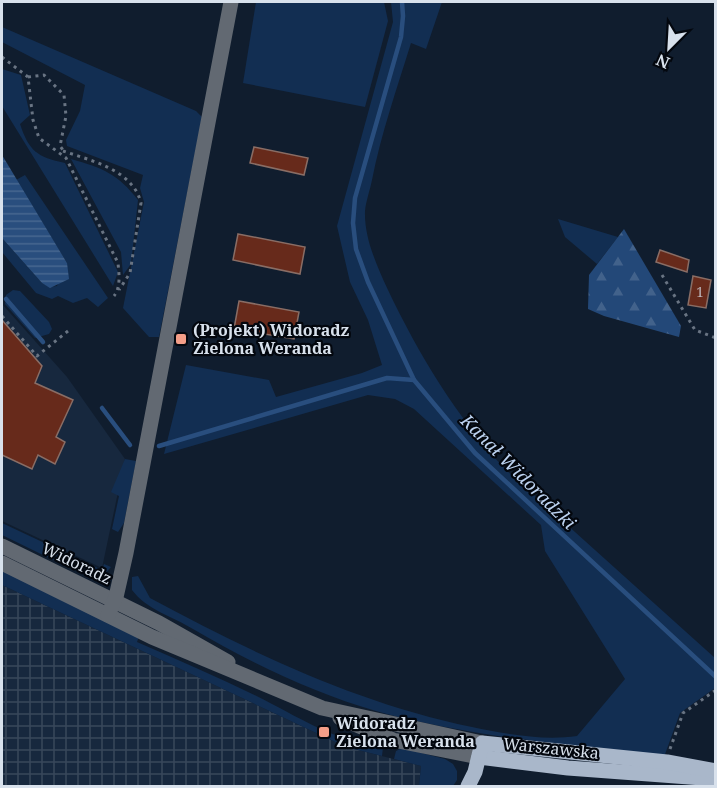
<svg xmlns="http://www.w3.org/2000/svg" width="717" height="788" font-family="'Noto Serif',serif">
	<defs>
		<pattern id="industrial-grid" width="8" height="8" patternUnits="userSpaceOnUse" patternTransform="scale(1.5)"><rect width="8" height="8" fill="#17283e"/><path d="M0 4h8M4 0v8" fill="none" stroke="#38475a"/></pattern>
		<pattern id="forest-firs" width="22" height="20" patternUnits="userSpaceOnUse" patternTransform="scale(1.5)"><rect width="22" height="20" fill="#234878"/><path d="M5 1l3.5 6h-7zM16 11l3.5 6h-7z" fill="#42628b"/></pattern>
		<pattern id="water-rules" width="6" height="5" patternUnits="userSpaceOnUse" patternTransform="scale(1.5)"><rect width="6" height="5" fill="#294e7e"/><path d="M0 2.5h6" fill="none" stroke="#476790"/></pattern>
	</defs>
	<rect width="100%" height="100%" fill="#101d2e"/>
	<path fill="#17283e" d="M2,304L67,377L125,459L102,568L2,521Z"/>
	<path fill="url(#industrial-grid)" d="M2,585L346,747L421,766L419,786H2Z"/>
	<g fill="#122e52">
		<path d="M256,2H384L388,21L365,107L243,83Z"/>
		<path d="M391,2H442L426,49L411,43C397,88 381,134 372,180C370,190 366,201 365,211C364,238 377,266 388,290C419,355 456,416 505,469L715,658V688L680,713L664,757C568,744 469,737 376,711C313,693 249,662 193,629C172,616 147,610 132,590V577L138,576L150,598C254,654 357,703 472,727C506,734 543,741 577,736L625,679L545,551L541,525L414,409L395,399L368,395L164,454L186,365L269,380L276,397L362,373L382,365L368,320L350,282L337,226L393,22Z"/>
		<path d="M2,27L196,111L202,117L159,337H149L123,308L144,202L140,188L143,175L67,146L66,140L80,111L85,85L2,42Z"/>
		<path d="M2,69L21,75L30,115L20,124C29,151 37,157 65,163L118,272L113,286L2,106Z"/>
		<path d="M71,159C103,168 118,174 138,200L131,264L123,275L121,252Z"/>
		<path d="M25,175L108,298L98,307L87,298L73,303L58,296L52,299L36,293L2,252V238L42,283L50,287L57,286L67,263L16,180Z"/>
		<path d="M558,219L618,237L597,264L565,237Z"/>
		<path d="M13,290L20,291L49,322L52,329L49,334L35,338L5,304L6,295Z"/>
		<path d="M125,459L136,461L124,523L118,532L112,529L119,496L111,492Z"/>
		<path d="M2,523L102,570L104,564L111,567L101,578L82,574L2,535Z"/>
		<path d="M2,569L139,636L137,642C182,662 228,681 272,704C312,725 336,740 383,747L382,756L346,747L2,585Z"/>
		<path d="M402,748L445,759L453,764L457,771V780L453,786H419L421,766L394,759L396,751Z"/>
	</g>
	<path fill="url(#forest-firs)" d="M624,229L681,326L679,337L604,316L588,309L589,275Z"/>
	<path fill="url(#water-rules)" d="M2,155L67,263L69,279L50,288L42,283L2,238Z"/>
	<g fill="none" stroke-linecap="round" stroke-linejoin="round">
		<g stroke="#294e7e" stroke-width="4.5">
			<path d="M402,2L403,16L401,37L355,198L353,223L356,249L368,282L414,380L475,453L716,677"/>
			<path d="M6,299L43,342"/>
			<path d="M102,408L130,445"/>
			<path d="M159,446L387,378L414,380"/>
		</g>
	</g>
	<g fill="#672a1b" stroke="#896d65" stroke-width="1.5">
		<path d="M254,147L308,158L304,175L250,163Z"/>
		<path d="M238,234L305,247L300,274L233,260Z"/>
		<path d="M660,250L689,260L687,272L656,262Z"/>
		<path d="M693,276L711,280L706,308L688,305Z"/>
		<path d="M239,301L299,312L294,339L234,329Z"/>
		<path d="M2,320L42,366L35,383L73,400L56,437L65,442L55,464L38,455L32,469L2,455Z"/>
	</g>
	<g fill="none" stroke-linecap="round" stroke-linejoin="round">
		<g stroke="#697483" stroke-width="3" stroke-dasharray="3 4.5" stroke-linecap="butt">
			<path d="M2,57L28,77L33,120L39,138L66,158L118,263C119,274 121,287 114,296"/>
			<path d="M28,77L44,75L64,95L66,116L60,146L63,150"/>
			<path d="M63,151C92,161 133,170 141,203L130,273L119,290"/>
			<path d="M662,275L695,330L716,338"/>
			<path d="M2,316L37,356L68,331"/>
			<path d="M670,749L683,713L716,690"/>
		</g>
		<g stroke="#626972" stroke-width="15">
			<path d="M2,546L159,623L228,662"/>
			<path d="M2,563L152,637L322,708L482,743"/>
			<path d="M108,615L116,597L126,553L231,2"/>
			<path d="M340,718L393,740L479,757"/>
		</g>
		<g stroke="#a9b7ca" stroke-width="15">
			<path d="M479,757L568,768L716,779"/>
			<path d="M468,786L475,772L482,743L667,762L716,771"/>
		</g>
	</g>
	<g fill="#f49e88" stroke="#03070e" stroke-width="2">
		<rect x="175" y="333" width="12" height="12" rx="3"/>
		<rect x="318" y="726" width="12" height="12" rx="3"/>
	</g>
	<g text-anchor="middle" stroke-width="4.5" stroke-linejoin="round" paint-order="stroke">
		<g font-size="14" fill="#bcb3b8">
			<text x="700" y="297">1</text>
		</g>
		<g font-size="16" font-weight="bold" fill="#d8e1ec" stroke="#03070e" text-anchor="start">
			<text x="193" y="336">(Projekt) Widoradz<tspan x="193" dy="18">Zielona Weranda</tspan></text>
			<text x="336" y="729">Widoradz<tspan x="336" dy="18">Zielona Weranda</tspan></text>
		</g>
		<g font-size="16" fill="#d8e1ec" stroke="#03070e">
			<text transform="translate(77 563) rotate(26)" y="6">Widoradz</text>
			<text transform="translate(551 748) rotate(6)" y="6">Warszawska</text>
		</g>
		<g font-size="18" font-style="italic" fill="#bcd2f0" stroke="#03070e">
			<text transform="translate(518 472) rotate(45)" y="6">Kanał Widoradzki</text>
		</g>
	</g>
	<rect width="717" height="788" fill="none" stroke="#d8e1ec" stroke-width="6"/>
	<g transform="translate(669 48) rotate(204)" stroke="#03070e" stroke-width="4.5" paint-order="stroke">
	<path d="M0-4.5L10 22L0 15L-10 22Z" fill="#d8e1ec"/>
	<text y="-9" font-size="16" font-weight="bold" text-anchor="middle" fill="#d8e1ec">N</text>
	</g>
</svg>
